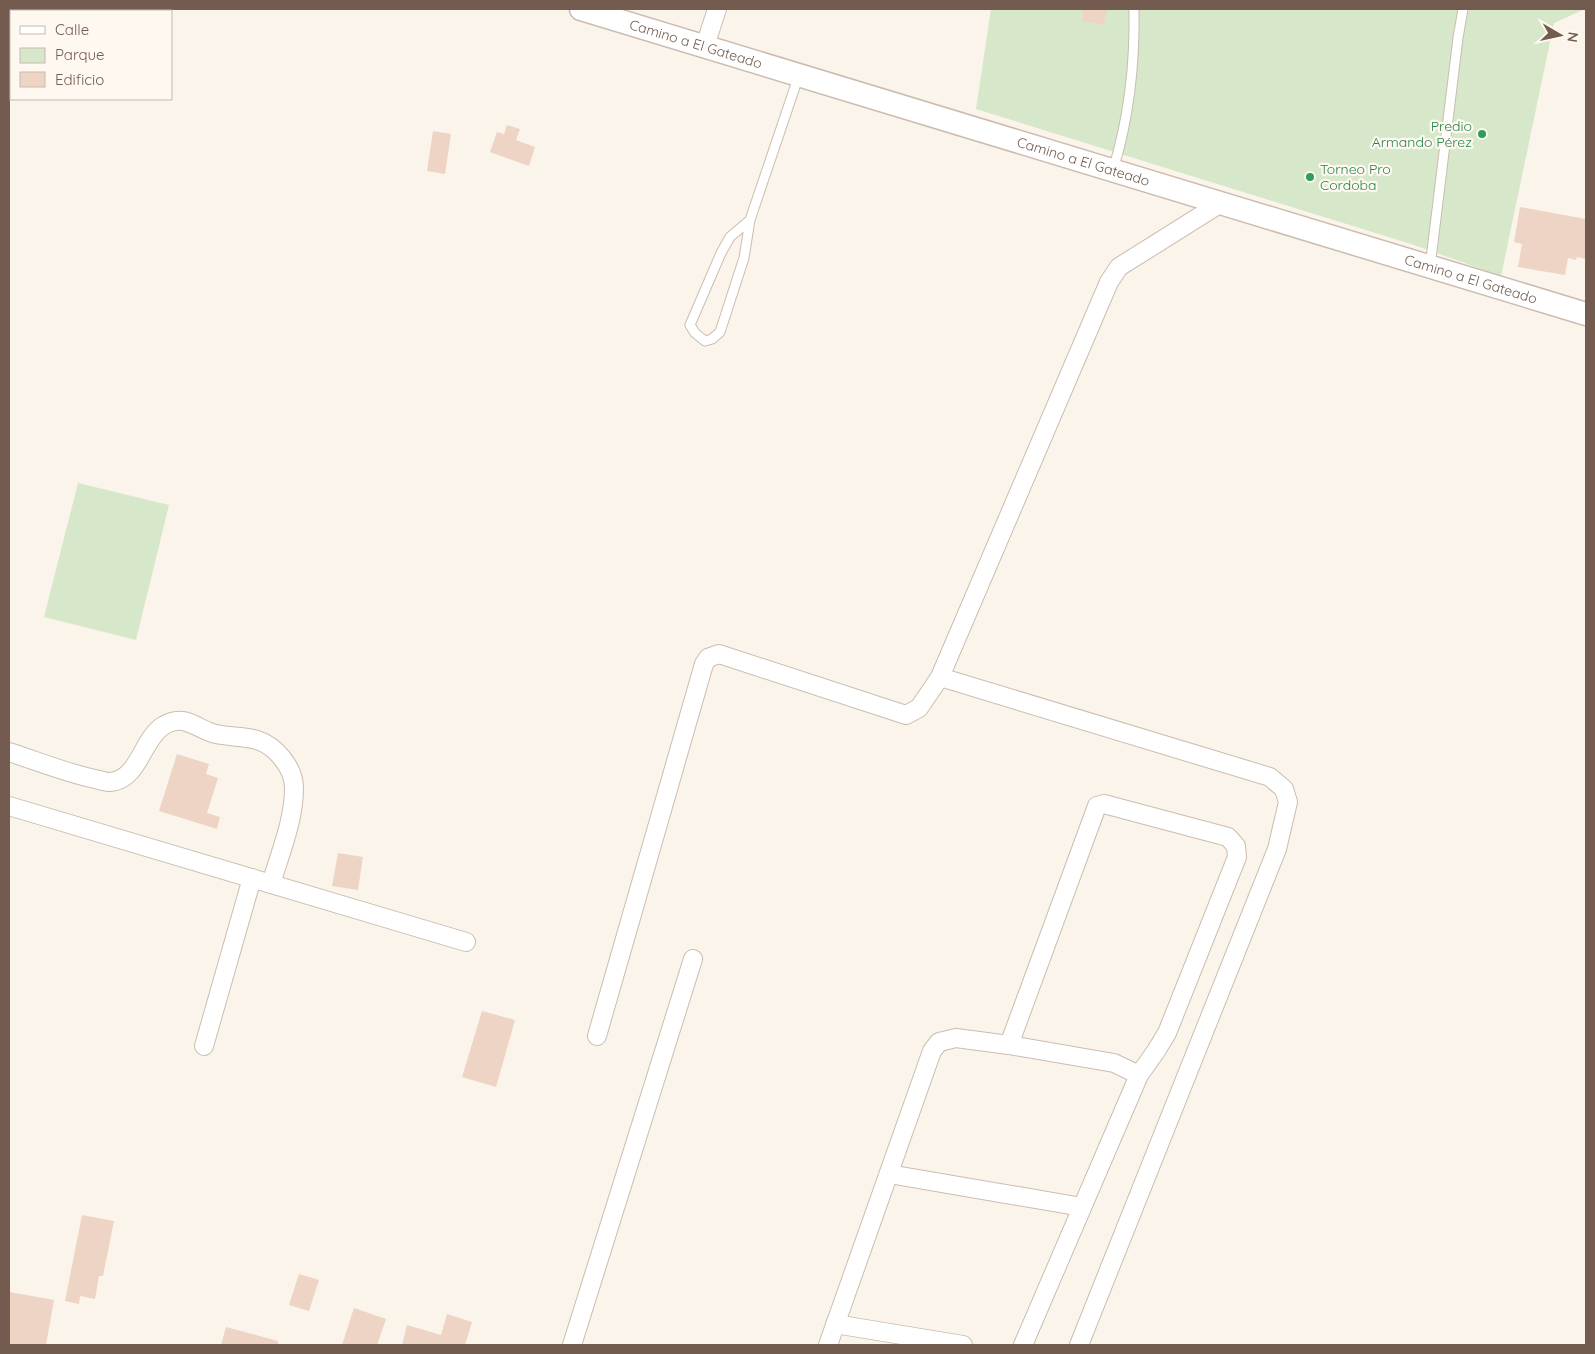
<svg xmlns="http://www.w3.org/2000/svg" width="1595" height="1354" font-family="Quicksand,sans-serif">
	<rect width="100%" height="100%" fill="#fbf4ea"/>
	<g fill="#d6e8c9">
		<path d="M991,9H1585L1554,23L1501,276L1414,245L976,109Z"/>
		<path d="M78,483L169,505L136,640L44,617Z"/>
	</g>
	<g fill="#eed4c4">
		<path d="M1083,9H1107L1104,25L1082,21Z"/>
		<path d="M507,125L520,129L516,140L535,147L529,166L490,152L497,132L504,134Z"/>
		<path d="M433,131L451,134L445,174L427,171Z"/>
		<path d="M1520,207L1586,219V259L1577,257L1576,260L1568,258L1565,275L1518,267L1522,244L1514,242Z"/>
		<path d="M177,754L209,764L206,774L218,778L207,813L220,817L217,829L159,811Z"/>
		<path d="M338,853L363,857L358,890L332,886Z"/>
		<path d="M482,1011L515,1020L496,1087L462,1077Z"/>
		<path d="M82,1215L114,1221L103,1276H99L95,1299L80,1296L79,1304L65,1301Z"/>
		<path d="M299,1274L319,1280L309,1311L289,1305Z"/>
		<path d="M10,1292L54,1300L46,1345H9V1300Z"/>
		<path d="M354,1308L386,1319L377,1345H342Z"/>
		<path d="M447,1314L472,1322L465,1345H402L407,1325L441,1335Z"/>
		<path d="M226,1327L278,1341V1345H221Z"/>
	</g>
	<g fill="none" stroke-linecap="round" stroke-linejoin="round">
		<g stroke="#ccbcb0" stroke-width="11">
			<g id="service">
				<path d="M1113,170C1129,118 1135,63 1134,9"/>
				<path d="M750,220L744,258L720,332L712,339L705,341L695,333L690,325L721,253L730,237L750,220L799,75"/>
				<path d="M1430,267L1458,38L1463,9"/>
			</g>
		</g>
		<g stroke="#ccbcb0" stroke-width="20">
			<g id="minor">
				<path d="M705,46L717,9"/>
				<path d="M940,677L1270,777L1284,789L1288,802L1277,849L1079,1345"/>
				<path d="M9,752C37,761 66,773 95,779C100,780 106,782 110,782C139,780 142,739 163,726C185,712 197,730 216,734C229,737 245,736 257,740C276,746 294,768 294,788C294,821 280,853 271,884"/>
				<path d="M9,806L466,942"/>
				<path d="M597,1036L704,664L708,658L719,654L906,715L919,708L940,677L1109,282L1119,267L1221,203"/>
				<path d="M1009,1045L1097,806L1104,804L1228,837L1236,846L1237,857L1167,1033L1156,1051L1139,1075L1023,1345"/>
				<path d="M204,1046L252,878"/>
				<path d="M889,1174L1082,1207"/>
				<path d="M835,1324L963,1345"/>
				<path d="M572,1345L693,959"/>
				<path d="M828,1345L932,1051L939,1042L956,1038L1009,1045L1114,1063L1139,1075"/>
			</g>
		</g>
		<g stroke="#ccbcb0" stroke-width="25">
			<g id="tertiary">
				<path id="s1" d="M581,9L1586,314"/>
			</g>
		</g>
		<use href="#service" stroke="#fff" stroke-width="9"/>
		<use href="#minor" stroke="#fff" stroke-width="18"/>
		<use href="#tertiary" stroke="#fff" stroke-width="22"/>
	</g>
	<g fill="#2e9e5b" stroke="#fef8f0" stroke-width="2">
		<circle cx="1482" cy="134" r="5"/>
		<circle cx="1310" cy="177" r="5"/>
	</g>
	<g text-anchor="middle" stroke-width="4.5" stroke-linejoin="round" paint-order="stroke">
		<g font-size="14" fill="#735b4f" stroke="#fef8f0">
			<text dy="5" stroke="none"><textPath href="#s1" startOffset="120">Camino a El Gateado</textPath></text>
			<text dy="5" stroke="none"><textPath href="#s1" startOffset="525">Camino a El Gateado</textPath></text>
			<text dy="5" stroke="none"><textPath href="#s1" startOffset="930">Camino a El Gateado</textPath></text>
		</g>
		<g font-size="14" fill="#27864d" stroke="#fef8f0" text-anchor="end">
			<text x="1472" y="131">Predio<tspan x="1472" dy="16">Armando Pérez</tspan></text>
			<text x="1320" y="174" text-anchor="start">Torneo Pro<tspan x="1320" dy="16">Cordoba</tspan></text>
		</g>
	</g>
	<rect width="1595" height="1354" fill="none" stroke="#735b4f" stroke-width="20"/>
	<rect x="10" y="10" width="162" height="90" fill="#fef8f0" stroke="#c6b9b0"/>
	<rect x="20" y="26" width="25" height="8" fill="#ffffff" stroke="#c6b9b0"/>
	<text x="55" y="35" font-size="15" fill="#735b4f">Calle</text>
	<rect x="20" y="48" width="25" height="15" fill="#d6e8c9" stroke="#c6b9b0"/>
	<text x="55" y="60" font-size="15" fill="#735b4f">Parque</text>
	<rect x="20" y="72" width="25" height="15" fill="#eed4c4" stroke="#c6b9b0"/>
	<text x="55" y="85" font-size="15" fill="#735b4f">Edificio</text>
	<g transform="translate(1560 35) rotate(99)" stroke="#fef8f0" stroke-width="4" paint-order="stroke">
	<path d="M0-4L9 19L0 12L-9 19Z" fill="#735b4f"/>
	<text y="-8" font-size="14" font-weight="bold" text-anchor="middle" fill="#735b4f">N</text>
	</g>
</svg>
